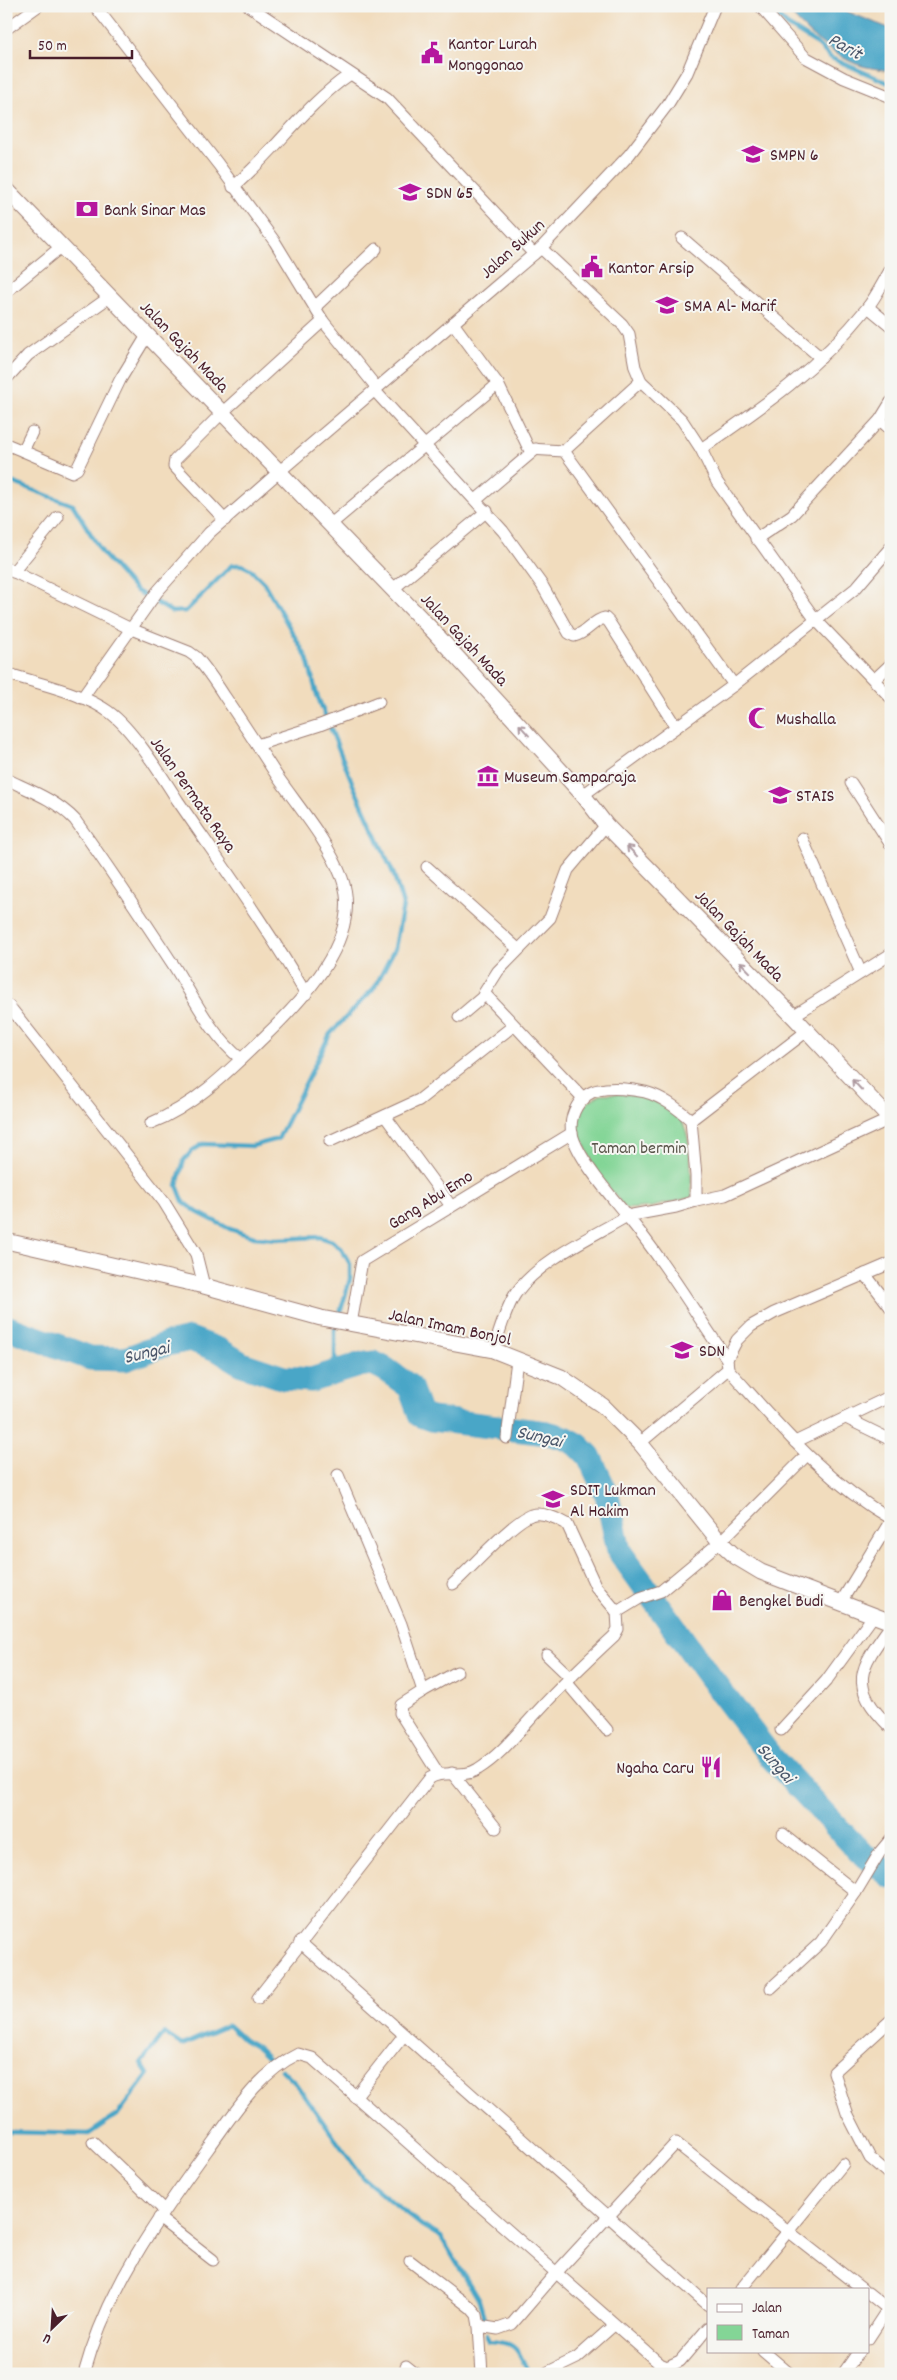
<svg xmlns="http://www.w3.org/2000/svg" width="897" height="2380" font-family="Dekko,sans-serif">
	<rect width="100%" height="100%" fill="#f6f6f2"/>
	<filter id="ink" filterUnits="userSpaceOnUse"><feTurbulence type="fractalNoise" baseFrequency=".02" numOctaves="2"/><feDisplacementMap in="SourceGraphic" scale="10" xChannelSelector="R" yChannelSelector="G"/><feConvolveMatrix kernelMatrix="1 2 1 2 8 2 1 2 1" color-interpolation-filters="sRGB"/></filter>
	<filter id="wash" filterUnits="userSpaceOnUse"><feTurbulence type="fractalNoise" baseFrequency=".0096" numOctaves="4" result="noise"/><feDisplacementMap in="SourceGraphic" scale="20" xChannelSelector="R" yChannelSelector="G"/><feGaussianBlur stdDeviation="1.12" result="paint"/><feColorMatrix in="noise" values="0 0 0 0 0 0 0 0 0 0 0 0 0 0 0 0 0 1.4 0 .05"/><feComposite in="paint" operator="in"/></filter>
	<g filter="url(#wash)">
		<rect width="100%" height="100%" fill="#f1dcbd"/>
		<path fill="#83d596" stroke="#667a60" d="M601,1094C626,1093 670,1095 682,1121C693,1143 690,1173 692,1197L652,1207L626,1209L597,1172L575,1124C579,1108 587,1102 601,1094Z"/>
		<path fill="#48a6c7" stroke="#496279" d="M833,6L891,29V71C880,69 866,68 856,64C831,54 801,28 785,7Z"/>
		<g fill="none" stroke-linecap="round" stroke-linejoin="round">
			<g stroke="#48a6c7" stroke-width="4.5">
				<path d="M768,6L787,25L816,43L831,58L891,84"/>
				<path d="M6,480L73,505L103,554L135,590L172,612L186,611L232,565H242L250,569L264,583L307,658L317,695L354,787L394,875L403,905L395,948L375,987L330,1034L278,1139L252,1146L203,1144L192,1151L184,1160L177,1185L183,1201L197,1212L230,1229L254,1237L276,1239L320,1237L332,1241L342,1250L350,1264V1279L335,1330V1373"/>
				<path d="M282,2070L296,2084L363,2178L421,2225L441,2237L479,2300L485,2321"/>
				<path d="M6,2132L89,2134L118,2114L148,2074L141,2063L164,2033L182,2045L228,2025L244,2040L258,2048L273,2063"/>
				<path d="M487,2334L488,2341C518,2342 517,2349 529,2374"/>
			</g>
			<path stroke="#48a6c7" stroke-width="25" d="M6,1327L90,1358L125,1359L167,1344L190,1339L219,1350L242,1364L284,1378L311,1380L359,1365L373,1363L385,1369L410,1387L420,1415L431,1419L547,1433L565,1438L578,1445L589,1456L607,1495L619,1551L709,1676L770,1756L860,1852L891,1876"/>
		</g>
	</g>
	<g filter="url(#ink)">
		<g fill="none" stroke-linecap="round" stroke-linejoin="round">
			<g stroke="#9e7e74" stroke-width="13">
				<g id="street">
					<path d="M95,6L218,164L275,242L323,321L377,388"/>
					<path d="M249,6L387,98L534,254"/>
					<path d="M760,6L805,57L844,78L891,97"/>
					<path d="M6,29L38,6"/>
					<path d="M233,187C275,152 304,106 349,75"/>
					<path d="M682,238L821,358"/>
					<path d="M541,248L622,324L629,334L635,367L641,381L682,420L701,449L717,482L815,619L891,698"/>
					<path d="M6,292L62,246"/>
					<path d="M315,307L376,249"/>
					<path d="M868,307L891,326"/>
					<path d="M453,323L498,384L529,449L564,451L734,685"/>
					<path d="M6,379L28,355L111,296"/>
					<path d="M374,390L503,531L542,585L569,633L574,636C586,634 593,620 605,618L609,622L676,727"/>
					<path d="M880,420L891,430"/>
					<path d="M6,444L23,451L32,432"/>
					<path d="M701,449C764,406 818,369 867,308C876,297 883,282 891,269"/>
					<path d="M23,451L72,472L77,469L120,380L148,334"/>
					<path d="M564,451L641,381"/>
					<path d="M476,500L536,449"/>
					<path d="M225,520L174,466L175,460L223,412L323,321"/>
					<path d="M331,524L498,384"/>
					<path d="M756,539L792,515L880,420L891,402"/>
					<path d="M6,568L131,629L189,652L196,657C207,669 216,683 225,697C243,723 260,750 277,776C300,809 328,841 342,878C364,938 301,1002 262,1039C229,1071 194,1106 151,1123"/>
					<path d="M13,572L58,517"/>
					<path d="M393,589L487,511"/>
					<path d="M6,673C38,684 82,692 109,712C132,728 162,776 178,801C222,865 267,927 306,994"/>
					<path d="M874,680L891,664"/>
					<path d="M82,698L157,592L209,533L280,471L541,248L629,155L668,104L687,73L715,6"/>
					<path d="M257,745L320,725L379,702"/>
					<path d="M6,779C31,791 56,800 75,820C109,868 142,917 174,966C194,998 211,1035 241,1059"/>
					<path d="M851,783L891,845"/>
					<path d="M583,795L734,685L856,588L891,547"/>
					<path d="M802,838L861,973"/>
					<path d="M427,867L518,949"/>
					<path d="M9,1006L164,1202L196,1254L204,1286"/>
					<path d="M793,1016L891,954"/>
					<path d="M459,1017L485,995"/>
					<path d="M584,1099L484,993L498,971L550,918L568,870L606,825"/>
					<path d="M385,1116L451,1206"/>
					<path d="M691,1120L696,1176V1201L676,1207L627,1216C611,1196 578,1159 572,1134C568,1116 580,1093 599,1090C612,1087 632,1089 645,1092C663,1097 677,1108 691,1120L807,1031"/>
					<path d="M330,1141L419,1100L513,1026"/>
					<path d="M696,1201L725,1195L890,1119"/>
					<path d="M865,1274L891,1308"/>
					<path d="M351,1324L362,1261L572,1133"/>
					<path d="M493,1350C500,1332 505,1309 516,1293C541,1259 592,1237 627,1216C664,1261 694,1311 727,1359"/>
					<path d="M728,1369C778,1424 825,1482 891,1519"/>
					<path d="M846,1418L891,1440"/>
					<path d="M507,1438L517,1360"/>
					<path d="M795,1442L891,1396"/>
					<path d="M640,1443L728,1369L727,1359L737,1340L751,1326L774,1313L891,1263"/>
					<path d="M338,1475L401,1624L423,1691L401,1705L400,1713L438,1773"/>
					<path d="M453,1584C470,1569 512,1522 531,1515C541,1511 559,1519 567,1524L596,1587L617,1612"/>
					<path d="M841,1602L891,1520"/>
					<path d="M891,1625C859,1669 847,1685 891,1728"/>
					<path d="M547,1655L571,1678"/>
					<path d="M567,1683L607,1730"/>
					<path d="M423,1691L457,1672"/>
					<path d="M781,1730L826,1681L874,1615"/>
					<path d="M452,1773L496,1828"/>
					<path d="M783,1834L856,1892L880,1852L891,1839"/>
					<path d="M300,1942L708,2305"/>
					<path d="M771,1988L821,1942L856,1892"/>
					<path d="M258,1998L430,1778C445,1769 463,1779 478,1769C502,1754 518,1732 538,1711C562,1685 588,1660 614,1636L618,1629L617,1612L640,1598L661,1591L720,1542L807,1455"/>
					<path d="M891,2020L834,2072L847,2113L870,2158L891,2176"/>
					<path d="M355,2097L404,2035"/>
					<path d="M93,2142L164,2210"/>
					<path d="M159,2218L213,2260"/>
					<path d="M410,2261L471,2308L477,2315L479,2326"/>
					<path d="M741,2289L843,2164"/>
					<path d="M868,2293L888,2309"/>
					<path d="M868,2339L891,2304"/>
					<path d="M763,2351L790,2374"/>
					<path d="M406,2366L416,2374"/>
					<path d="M548,2372L577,2358L614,2325"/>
					<path d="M84,2374C107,2289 157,2219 208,2149C233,2115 258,2073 298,2054L312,2058L660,2364L667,2367L680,2361L708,2328"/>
					<path d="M482,2374L479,2326L498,2329L512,2324L555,2274L676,2143L862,2289"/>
					<path d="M843,2374L859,2351"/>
				</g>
			</g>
			<g stroke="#9e7e74" stroke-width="17">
				<g id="secondary">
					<path d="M6,189L433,631L583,795L606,825L793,1016L891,1120"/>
					<path d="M6,1241L204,1286L321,1318L493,1350L561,1377L603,1406L640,1443L720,1542L736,1557L761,1572L891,1622"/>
				</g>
			</g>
			<use href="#street" stroke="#fff" stroke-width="11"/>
			<use href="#secondary" stroke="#fff" stroke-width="15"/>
		</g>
		<defs><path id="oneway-shaft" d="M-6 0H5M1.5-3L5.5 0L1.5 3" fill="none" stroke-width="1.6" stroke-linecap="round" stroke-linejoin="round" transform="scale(1.25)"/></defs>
		<g stroke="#ae9aa0">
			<use href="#oneway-shaft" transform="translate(524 730) rotate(-132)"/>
			<use href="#oneway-shaft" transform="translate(632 851) rotate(-134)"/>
			<use href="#oneway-shaft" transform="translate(745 967) rotate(-134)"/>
			<use href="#oneway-shaft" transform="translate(857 1085) rotate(-133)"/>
		</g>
	</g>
	<defs>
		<g id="civic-bare" transform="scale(1.725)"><path d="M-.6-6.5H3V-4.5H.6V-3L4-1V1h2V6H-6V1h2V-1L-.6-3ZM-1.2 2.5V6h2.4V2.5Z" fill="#b5179e" stroke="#f6f6f2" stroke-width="2.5" paint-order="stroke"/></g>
		<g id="school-bare" transform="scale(1.725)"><path d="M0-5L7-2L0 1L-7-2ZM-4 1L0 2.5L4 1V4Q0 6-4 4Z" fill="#b5179e" stroke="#f6f6f2" stroke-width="2.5" paint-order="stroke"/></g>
		<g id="bank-bare" transform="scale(1.725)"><path d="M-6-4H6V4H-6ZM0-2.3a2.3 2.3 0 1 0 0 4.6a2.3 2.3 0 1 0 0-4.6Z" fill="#b5179e" stroke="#f6f6f2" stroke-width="2.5" paint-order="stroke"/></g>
		<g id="mosque-bare" transform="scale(1.725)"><path d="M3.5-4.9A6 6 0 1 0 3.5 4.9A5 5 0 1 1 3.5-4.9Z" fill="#b5179e" stroke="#f6f6f2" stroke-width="2.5" paint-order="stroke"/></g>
		<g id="museum-bare" transform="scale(1.725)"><path d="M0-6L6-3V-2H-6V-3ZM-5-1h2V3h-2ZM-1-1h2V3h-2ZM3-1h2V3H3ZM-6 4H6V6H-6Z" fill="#b5179e" stroke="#f6f6f2" stroke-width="2.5" paint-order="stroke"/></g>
		<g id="university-bare" transform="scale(1.725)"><path d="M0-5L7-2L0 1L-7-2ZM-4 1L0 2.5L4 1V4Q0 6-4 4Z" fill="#b5179e" stroke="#f6f6f2" stroke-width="2.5" paint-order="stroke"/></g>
		<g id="shop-bare" transform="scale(1.725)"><path d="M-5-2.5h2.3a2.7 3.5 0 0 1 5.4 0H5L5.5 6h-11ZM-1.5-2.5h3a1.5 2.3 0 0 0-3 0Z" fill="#b5179e" stroke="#f6f6f2" stroke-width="2.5" paint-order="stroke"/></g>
		<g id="restaurant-bare" transform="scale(1.725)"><path d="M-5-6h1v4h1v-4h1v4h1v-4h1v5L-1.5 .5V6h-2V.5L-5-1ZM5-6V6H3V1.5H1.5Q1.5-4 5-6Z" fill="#b5179e" stroke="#f6f6f2" stroke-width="2.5" paint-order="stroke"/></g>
	</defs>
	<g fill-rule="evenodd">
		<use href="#civic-bare" x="432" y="53"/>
		<use href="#school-bare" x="753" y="154"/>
		<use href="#school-bare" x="410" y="192"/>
		<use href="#bank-bare" x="87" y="209"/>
		<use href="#civic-bare" x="592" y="267"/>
		<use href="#school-bare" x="667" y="305"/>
		<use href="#mosque-bare" x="759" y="718"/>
		<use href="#museum-bare" x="488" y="776"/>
		<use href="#university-bare" x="780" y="795"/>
		<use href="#school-bare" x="682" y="1350"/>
		<use href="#school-bare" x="553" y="1499"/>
		<use href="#shop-bare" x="722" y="1600"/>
		<use href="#restaurant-bare" x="711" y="1767"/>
	</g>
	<g text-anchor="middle" stroke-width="4" stroke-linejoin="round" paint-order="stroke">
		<g font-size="18" fill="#4a1f2b" stroke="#f6f6f2" text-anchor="start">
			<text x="448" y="49">Kantor Lurah<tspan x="448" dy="21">Monggonao</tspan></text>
			<text x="770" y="160">SMPN 6</text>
			<text x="426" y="198">SDN 65</text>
			<text x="104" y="215">Bank Sinar Mas</text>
			<text x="608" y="273">Kantor Arsip</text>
			<text x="684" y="311">SMA Al- Marif</text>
			<text x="776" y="724">Mushalla</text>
			<text x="504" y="782">Museum Samparaja</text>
			<text x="796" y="801">STAIS</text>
			<text x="699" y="1356">SDN</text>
			<text x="570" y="1495">SDIT Lukman<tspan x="570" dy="21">Al Hakim</tspan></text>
			<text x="739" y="1606">Bengkel Budi</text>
			<text x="694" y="1773" text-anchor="end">Ngaha Caru</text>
		</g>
		<g font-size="18" fill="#4a1f2b" stroke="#f6f6f2">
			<text transform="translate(512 248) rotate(-42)" y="6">Jalan Sukun</text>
			<text transform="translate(185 346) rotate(46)" y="6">Jalan Gajah Mada</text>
			<text transform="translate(465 639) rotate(47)" y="6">Jalan Gajah Mada</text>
			<text transform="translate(194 794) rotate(55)" y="6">Jalan Permata Raya</text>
			<text transform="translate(740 935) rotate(46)" y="6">Jalan Gajah Mada</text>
			<text transform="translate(430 1199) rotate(-32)" y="6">Gang Abu Emo</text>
			<text transform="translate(450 1326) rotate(12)" y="6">Jalan Imam Bonjol</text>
		</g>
		<g font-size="18" fill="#5b564b" stroke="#f6f6f2">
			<text x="639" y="1153">Taman bermin</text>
		</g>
		<g font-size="19" font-style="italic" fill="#495569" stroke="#f6f6f2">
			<text transform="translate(846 45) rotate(29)" y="7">Parit</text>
			<text transform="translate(146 1351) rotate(-14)" y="7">Sungai</text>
			<text transform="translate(540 1435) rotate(13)" y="7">Sungai</text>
			<text transform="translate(777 1762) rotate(49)" y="7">Sungai</text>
		</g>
	</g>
	<rect width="897" height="2380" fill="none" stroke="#f6f6f2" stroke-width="25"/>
	<rect x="707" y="2288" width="162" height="65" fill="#f6f6f2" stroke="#b1a0a2"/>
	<rect x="717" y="2304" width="25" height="8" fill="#ffffff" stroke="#b1a0a2"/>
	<text x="752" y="2312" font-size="15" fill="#4a1f2b">Jalan</text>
	<rect x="717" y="2325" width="25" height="15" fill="#83d596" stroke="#b1a0a2"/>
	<text x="752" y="2338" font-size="15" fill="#4a1f2b">Taman</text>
	<g transform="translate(52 2328) rotate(205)" stroke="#f6f6f2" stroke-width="4" paint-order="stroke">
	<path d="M0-4L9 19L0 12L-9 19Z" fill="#4a1f2b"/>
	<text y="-8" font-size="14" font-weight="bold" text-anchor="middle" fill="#4a1f2b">U</text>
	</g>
	<path d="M30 50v8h102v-8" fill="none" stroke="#4a1f2b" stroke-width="2.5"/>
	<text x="38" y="50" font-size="15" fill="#4a1f2b" stroke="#f6f6f2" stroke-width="4" paint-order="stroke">50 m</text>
</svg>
